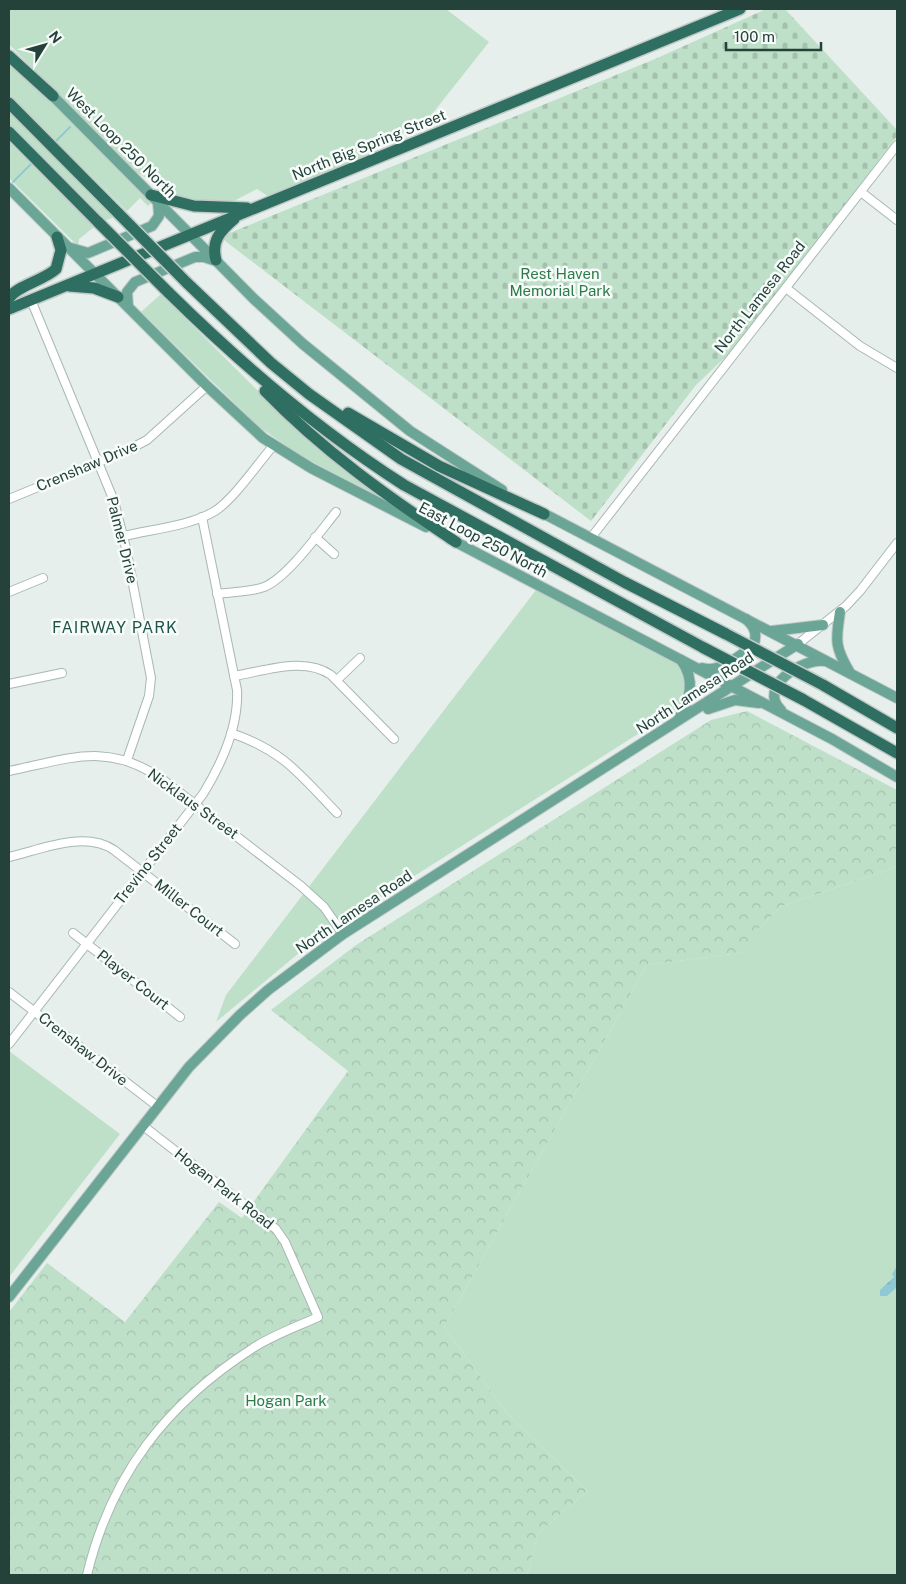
<svg xmlns="http://www.w3.org/2000/svg" width="906" height="1584" font-family="'Public Sans',sans-serif">
	<defs>
		<pattern id="cemetery-stones" width="16" height="16" patternUnits="userSpaceOnUse" patternTransform="scale(1.25)"><rect width="16" height="16" fill="#bfe0c8"/><path d="M2 7V4a2 2 0 0 1 4 0v3zM10 15v-3a2 2 0 0 1 4 0v3z" fill="#a4c1ad"/></pattern>
		<pattern id="park-crowns" width="20" height="18" patternUnits="userSpaceOnUse" patternTransform="scale(1.25)"><rect width="20" height="18" fill="#bfe0c8"/><path d="M2 6a3 3 0 1 1 6 0M12 15a3 3 0 1 1 6 0" fill="none" stroke="#a4c1ad"/></pattern>
		<pattern id="water-ripples" width="26" height="14" patternUnits="userSpaceOnUse" patternTransform="scale(1.25)"><rect width="26" height="14" fill="#8ec9d4"/><path d="M2 4q2-2 4 0t4 0M15 11q2-2 4 0t4 0" fill="none" stroke="#74a5ad"/></pattern>
	</defs>
	<rect width="100%" height="100%" fill="#e6efeb"/>
	<g fill="#bfe0c8">
		<path d="M9,9H446L489,42L429,118L321,181L274,200L257,189L230,203L189,204L126,166L9,44Z"/>
		<path d="M9,59L153,201L148,206L140,198L127,211L9,95Z"/>
		<path d="M9,111L115,217L104,221L9,125Z"/>
		<path d="M9,142L94,227L79,239L78,246L9,178Z"/>
		<path d="M161,294L300,433L343,469L386,498L385,500L299,455L258,426L141,312Z"/>
		<path d="M536,590L679,665L687,682L682,706L353,915L329,928L216,1022L226,995Z"/>
		<path d="M897,867V1575H527L538,1534L587,1491L507,1413L444,1327L647,965L747,952L760,927L782,906Z"/>
		<path d="M9,1051L120,1134L9,1277Z"/>
	</g>
	<path fill="url(#cemetery-stones)" d="M766,9H785L897,130V136L789,280L735,348L696,385L591,521L220,237L655,59Z"/>
	<path fill="url(#park-crowns)" d="M747,711L897,790V867L782,906L760,927L748,952L647,965L444,1327L507,1413L587,1491L538,1534L527,1575H9V1312L47,1263L125,1322L219,1202L242,1218L348,1071L271,1010L356,945L711,720Z"/>
	<path fill="url(#water-ripples)" d="M897,1266V1287L887,1296H880V1290L894,1277L892,1274Z"/>
	<g fill="none" stroke-linecap="round" stroke-linejoin="round">
		<g stroke="#8ec9d4" stroke-width="2">
			<path d="M55,142L70,127"/>
			<path d="M13,182L31,164"/>
		</g>
		<g stroke="#a8b8b2" stroke-width="10">
			<g id="minor">
				<path d="M861,192L897,220"/>
				<path d="M786,288L860,346L897,368"/>
				<path d="M31,300L114,501L126,548L151,678L149,696L127,760"/>
				<path d="M9,499L128,450L147,440L207,386"/>
				<path d="M124,536C153,529 190,526 215,511C234,499 258,463 274,445"/>
				<path d="M315,537L334,554"/>
				<path d="M590,539L897,145"/>
				<path d="M9,592L43,578"/>
				<path d="M217,594C232,592 250,592 264,587C287,578 319,533 336,512"/>
				<path d="M798,644L846,606L860,591L897,543"/>
				<path d="M234,676C265,671 304,656 331,675L394,739"/>
				<path d="M337,680L360,658"/>
				<path d="M9,684L62,673"/>
				<path d="M231,733C284,751 300,775 337,813"/>
				<path d="M9,771C69,759 107,741 162,779L301,886L324,907L343,934"/>
				<path d="M9,857C40,850 84,830 114,850L235,944"/>
				<path d="M73,933L180,1017"/>
				<path d="M9,992L157,1106"/>
				<path d="M9,1044L203,794C222,763 239,727 237,690L202,517"/>
				<path d="M87,1575C111,1475 166,1404 253,1348C273,1335 296,1327 318,1317L285,1242L276,1229L142,1125"/>
			</g>
		</g>
		<g stroke="#c2cac8" stroke-width="12">
			<g id="major">
				<path d="M47,90L254,299L303,344L410,431L502,490"/>
				<path d="M9,188L207,386L263,438L311,468L426,527"/>
				<path d="M71,248L88,253L152,226L159,216L158,202"/>
				<path d="M128,306L127,292L135,282L195,257H204L216,261"/>
				<path d="M537,510L897,698"/>
				<path d="M450,539L832,739L897,777"/>
				<path d="M840,612C836,639 834,646 849,671"/>
				<path d="M772,631L823,625"/>
				<path d="M702,668C721,673 739,656 753,646C758,635 755,627 746,619"/>
				<path d="M708,709L735,700L759,703"/>
				<path d="M781,710C757,687 802,658 825,661"/>
				<path d="M678,720C690,700 696,680 681,660"/>
				<path d="M9,1297L189,1067L240,1015L268,990L343,934L798,644"/>
			</g>
		</g>
		<g stroke="#c2cac8" stroke-width="14">
			<g id="highway">
				<path d="M9,56L53,96"/>
				<path d="M9,103L119,214"/>
				<path d="M9,132L98,222"/>
				<path d="M151,195L194,206L247,208"/>
				<path d="M216,260C211,241 220,231 234,219"/>
				<path d="M186,282L271,363L309,394L401,459L624,582L726,634"/>
				<path d="M69,286L94,288L118,297"/>
				<path d="M168,292C241,364 318,430 404,485L704,648"/>
				<path d="M9,298C18,285 43,281 56,269L61,250L57,237"/>
				<path d="M9,309L740,9"/>
				<path d="M265,391C322,450 388,497 456,542"/>
				<path d="M348,413L439,466L544,514"/>
				<path d="M823,685L897,728"/>
				<path d="M802,699L897,753"/>
			</g>
		</g>
		<use href="#minor" stroke="#fff" stroke-width="8"/>
		<use href="#major" stroke="#6aa596" stroke-width="10"/>
		<use href="#highway" stroke="#2f6f62" stroke-width="11"/>
		<g stroke="#c2cac8" stroke-width="14" stroke-linecap="butt">
			<g id="highway-bridge">
				<path d="M119,214L186,282"/>
				<path d="M98,222L168,292"/>
				<path d="M726,634L823,685"/>
				<path d="M704,648L802,699"/>
			</g>
		</g>
		<use href="#highway-bridge" stroke="#2f6f62" stroke-width="11"/>
	</g>
	<g text-anchor="middle" stroke-width="5" stroke-linejoin="round" paint-order="stroke">
		<g font-size="15" fill="#24423a" stroke="#f7fbf9">
			<text transform="translate(121 143) rotate(45)" y="5">West Loop 250 North</text>
			<text transform="translate(369 145) rotate(-22)" y="5">North Big Spring Street</text>
			<text transform="translate(760 297) rotate(-52)" y="5">North Lamesa Road</text>
			<text transform="translate(87 466) rotate(-23)" y="5">Crenshaw Drive</text>
			<text transform="translate(122 540) rotate(76)" y="5">Palmer Drive</text>
			<text transform="translate(483 540) rotate(28)" y="5">East Loop 250 North</text>
			<text transform="translate(695 693) rotate(-33)" y="5">North Lamesa Road</text>
			<text transform="translate(193 804) rotate(36)" y="5">Nicklaus Street</text>
			<text transform="translate(148 864) rotate(-52)" y="5">Trevino Street</text>
			<text transform="translate(189 908) rotate(38)" y="5">Miller Court</text>
			<text transform="translate(354 912) rotate(-34)" y="5">North Lamesa Road</text>
			<text transform="translate(133 980) rotate(38)" y="5">Player Court</text>
			<text transform="translate(83 1049) rotate(38)" y="5">Crenshaw Drive</text>
			<text transform="translate(224 1189) rotate(38)" y="5">Hogan Park Road</text>
		</g>
		<g font-size="15" fill="#2d7a4b" stroke="#f7fbf9">
			<text x="560" y="279">Rest Haven<tspan x="560" dy="17">Memorial Park</tspan></text>
			<text x="286" y="1406">Hogan Park</text>
		</g>
		<g font-size="16" letter-spacing="1" fill="#1f5548" stroke="#f7fbf9">
			<text x="115" y="633">FAIRWAY PARK</text>
		</g>
	</g>
	<rect width="906" height="1584" fill="none" stroke="#24423a" stroke-width="20"/>
	<g transform="translate(45 45) rotate(53)" stroke="#f7fbf9" stroke-width="4" paint-order="stroke">
	<path d="M0-4L9 19L0 12L-9 19Z" fill="#24423a"/>
	<text y="-8" font-size="14" font-weight="bold" text-anchor="middle" fill="#24423a">N</text>
	</g>
	<path d="M726 42v8h95v-8" fill="none" stroke="#24423a" stroke-width="2.5"/>
	<text x="734" y="42" font-size="15" fill="#24423a" stroke="#f7fbf9" stroke-width="4" paint-order="stroke">100 m</text>
</svg>
